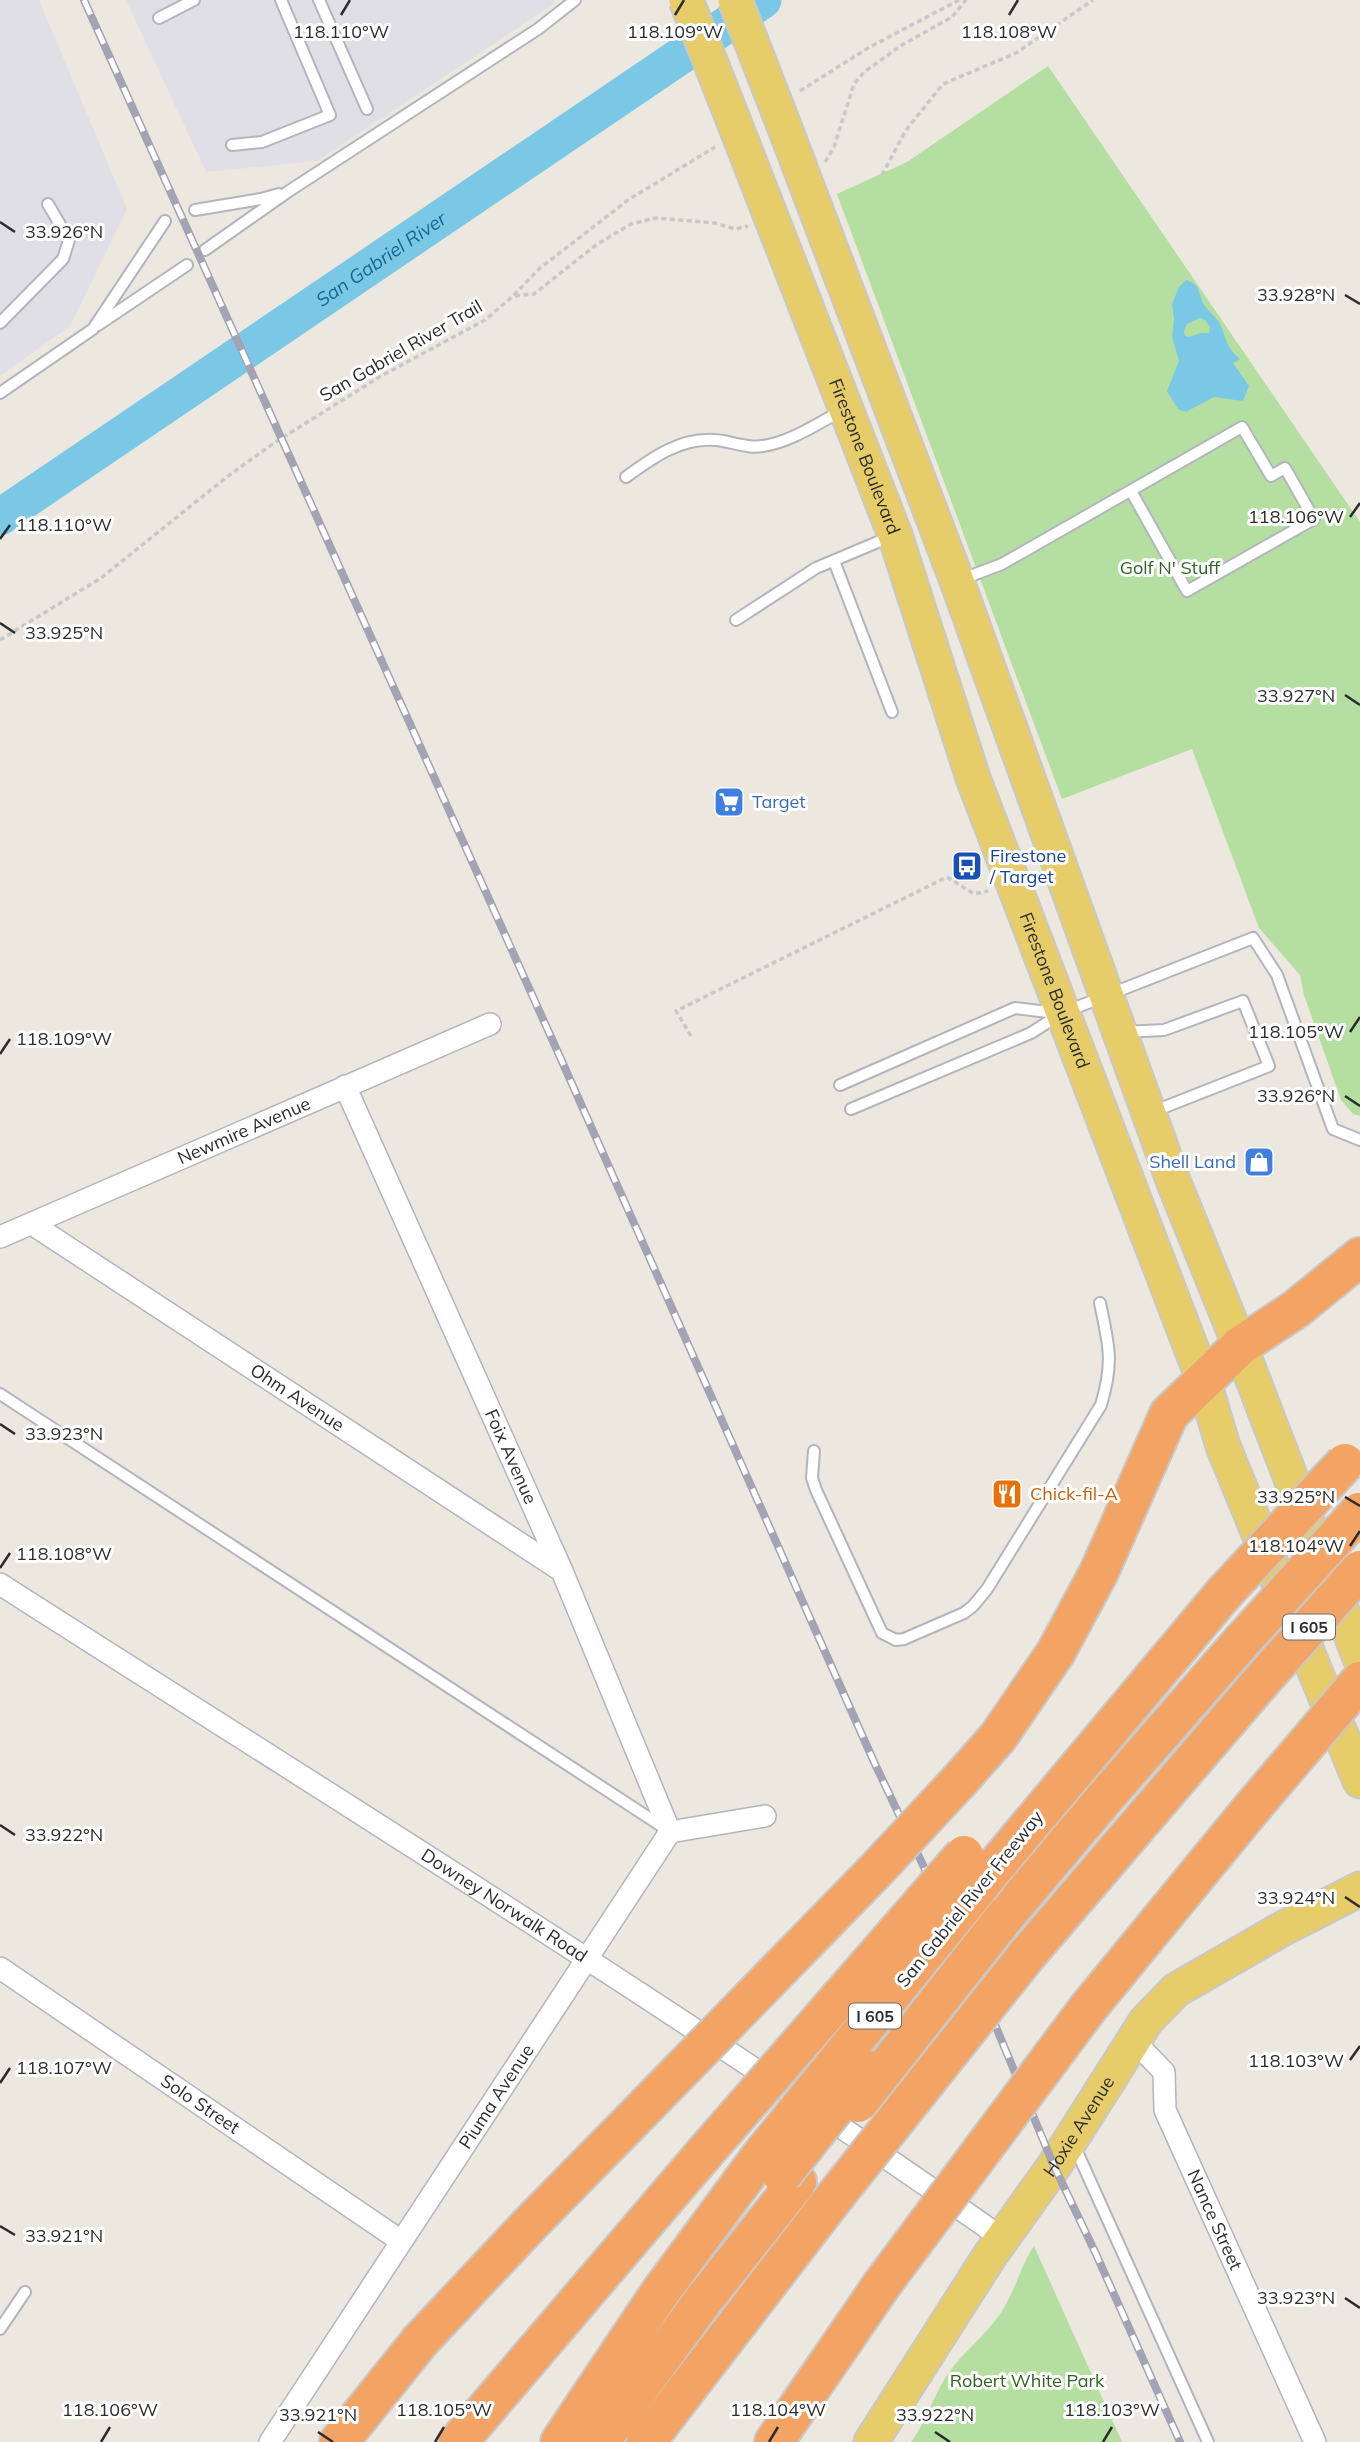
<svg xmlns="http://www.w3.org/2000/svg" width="1360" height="2442" font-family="Mulish,sans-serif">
	<rect width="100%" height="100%" fill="#ece7df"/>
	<g fill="#e1dfe6">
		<path d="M0,0H39L127,209L70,326L0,376Z"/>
		<path d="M126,0H555L552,5L317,161L206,172Z"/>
	</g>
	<g fill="#b4dfa0">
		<path d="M1048,66L1360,522V1116L1353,1114L1341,1100L1304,995L1300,975L1259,928L1192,749L1062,799L837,194L907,162Z"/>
		<path d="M1034,2246L1122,2442H911C926,2422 933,2397 947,2375C962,2353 985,2336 1000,2314C1015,2292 1020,2267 1034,2246Z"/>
	</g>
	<path fill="#7ac8e6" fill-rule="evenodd" d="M1186,280C1202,284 1198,297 1205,306C1210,313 1216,317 1220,324C1226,338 1227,349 1240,359L1233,363L1249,386L1243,401L1214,397L1186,412L1178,409L1167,391L1179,361L1172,337L1174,319L1172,304L1179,287ZM1200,318L1205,320L1210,327L1209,333H1201L1189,337L1185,336L1184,331L1187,324Z"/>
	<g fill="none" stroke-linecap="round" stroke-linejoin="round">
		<path stroke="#7ac8e6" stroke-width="37" id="s1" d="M0,517L763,0"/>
		<g stroke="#b2b5be" stroke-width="14">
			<g id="lane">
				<path d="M319,0L367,109"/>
				<path d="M159,18L194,0"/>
				<path d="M232,145L262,142L330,115L281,0"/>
				<path d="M195,210L261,199L279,194"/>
				<path d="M205,250L289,191L538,29L575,0"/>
				<path d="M0,323L63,259L69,240L48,204"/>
				<path d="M98,325L187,265"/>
				<path d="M0,393L93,329L165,221"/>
				<path d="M626,477C652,458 681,437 715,440C731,441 747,449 763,446C791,442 818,423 843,410"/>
				<path d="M834,561L892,712"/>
				<path d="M960,580L1002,564L1242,427L1271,476L1285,468L1314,519L1187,591L1131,491"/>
				<path d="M736,620L816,568L892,536"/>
				<path d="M1123,1032L1164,1030L1243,1001L1269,1066L1152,1112"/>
				<path d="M840,1085L1015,1008L1056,1013"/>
				<path d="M851,1109L1031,1033L1062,1013L1253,938L1277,975L1333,1129L1360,1140"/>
				<path d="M0,1394L666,1829"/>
				<path d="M814,1451L812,1478L816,1490L882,1633L896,1640L904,1639L964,1613L973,1606L987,1589L1101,1405C1114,1361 1109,1346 1100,1303"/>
				<path d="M1074,2145L1208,2442"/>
				<path d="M0,2329L25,2292"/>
			</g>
		</g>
		<g stroke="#b2b5be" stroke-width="24">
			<g id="street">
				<path id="s2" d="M345,1086L562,1571L670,1832"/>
				<path id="s3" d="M32,1224L562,1571"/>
				<path id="s4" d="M0,1237L490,1024"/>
				<path id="s5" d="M0,1584C336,1799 676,2009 1002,2238"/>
				<path id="s6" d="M0,1968L401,2241"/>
				<path id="s7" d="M1133,2040L1164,2072L1165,2110L1315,2442"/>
				<path id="s8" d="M270,2442L670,1832L765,1816"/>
			</g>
		</g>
		<g stroke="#c8c8c8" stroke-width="37">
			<g id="primary">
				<path d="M783,123L957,581L1174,1183L1240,1346L1360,1658"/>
				<path id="s9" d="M745,150L895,535L973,778L1203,1379L1223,1446L1360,1781"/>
				<path id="s10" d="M871,2442L989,2257L1054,2166L1146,2021L1176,1990L1284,1928L1360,1889"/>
			</g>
		</g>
		<g stroke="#c8c8c8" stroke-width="42">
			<g id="highway">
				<path d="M960,1780L998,1737L1056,1652L1099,1572L1169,1414L1240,1346L1296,1309L1360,1257"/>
				<path d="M989,1874L1224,1593"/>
				<path d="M1006,1915L1103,1800L1242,1641"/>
				<path d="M1026,1956L1258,1685"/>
				<path d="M1088,2008L1252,1808"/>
				<path d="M339,2442L420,2341L530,2224L646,2106"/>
				<path d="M458,2442L701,2157"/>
				<path d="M560,2442L659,2294L760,2157"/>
				<path d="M600,2442L702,2302L797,2182"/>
				<path d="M646,2442L829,2204"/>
				<path d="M774,2442L883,2283"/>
			</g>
		</g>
		<g stroke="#c8c8c8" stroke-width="3.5" stroke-dasharray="5 3.5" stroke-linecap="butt">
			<path d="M800,91L868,48L959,0"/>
			<path d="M825,162L834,147L854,84L864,72L902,45L952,17L966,0"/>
			<path d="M882,175L906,130L943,84L1016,53L1093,0"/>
			<path d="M515,296L534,294L596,245L631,224L656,218L715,223L735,229L748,226"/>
			<path d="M0,640L101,578L228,476L274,443L381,376L485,320L513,296L539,269L628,200L715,147"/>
			<path d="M691,1036L676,1011L947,877L974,894L988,891"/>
		</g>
		<use href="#lane" stroke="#fff" stroke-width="10"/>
		<use href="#street" stroke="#fff" stroke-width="21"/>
		<use href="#primary" stroke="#e7cc6a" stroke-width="33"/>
		<use href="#highway" stroke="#f3a464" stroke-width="38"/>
		<g stroke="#a2a4b4" stroke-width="8">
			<path id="rail" d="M84,0L556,1048L875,1764L968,1960L1054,2166L1096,2254L1180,2442"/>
		</g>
		<use href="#rail" stroke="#fff" stroke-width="5" stroke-dasharray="16" stroke-linecap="butt"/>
		<g stroke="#c8c8c8" stroke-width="37" stroke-linecap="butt">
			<g id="primary-bridge">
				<path d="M686,0L745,150"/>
				<path d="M735,0L783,123"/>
			</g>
		</g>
		<g stroke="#c8c8c8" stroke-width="42" stroke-linecap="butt">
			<g id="highway-bridge">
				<path d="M1224,1593L1345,1463"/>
				<path d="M1242,1641L1359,1512"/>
				<path d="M1258,1685L1360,1570"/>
				<path d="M1252,1808L1360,1681"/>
				<path d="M858,2103L1006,1915"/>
				<path d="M646,2106L878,1868L960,1780"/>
				<path d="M701,2157L964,1855"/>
				<path d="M760,2157L989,1874"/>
				<path d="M782,2175L866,2069"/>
				<path d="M829,2204L1026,1956"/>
				<path d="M883,2283L1088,2008"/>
			</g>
		</g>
		<use href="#primary-bridge" stroke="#e7cc6a" stroke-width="33"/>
		<use href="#highway-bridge" stroke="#f3a464" stroke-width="38"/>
	</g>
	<path fill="none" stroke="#2c2c2c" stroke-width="2.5" d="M341,15L350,0M675,15L684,0M1009,15L1018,0M0,222L15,232M1345,295L1360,304M1350,517L1360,503M0,539L10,525M0,623L15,633M1345,695L1360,705M1350,1032L1360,1017M0,1054L10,1039M1345,1096L1360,1106M0,1424L15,1434M1345,1497L1360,1506M1350,1546L1360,1531M0,1568L10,1553M0,1825L15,1835M1345,1897L1360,1907M1350,2060L1360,2046M0,2083L10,2068M0,2226L15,2235M1345,2298L1360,2308M318,2432L333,2442M935,2432L950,2442M101,2442L110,2427M435,2442L444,2427M769,2442L778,2427M1103,2442L1112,2427"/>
	<defs>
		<g id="supermarket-square" transform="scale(1.575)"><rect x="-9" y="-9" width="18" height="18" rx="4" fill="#3f7fe0" stroke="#fff"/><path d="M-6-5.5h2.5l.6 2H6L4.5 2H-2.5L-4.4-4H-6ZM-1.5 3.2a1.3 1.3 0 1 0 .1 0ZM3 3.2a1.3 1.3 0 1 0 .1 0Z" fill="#fff"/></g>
		<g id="bus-square" transform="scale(1.575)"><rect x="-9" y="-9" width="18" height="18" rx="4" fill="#1a4fb4" stroke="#fff"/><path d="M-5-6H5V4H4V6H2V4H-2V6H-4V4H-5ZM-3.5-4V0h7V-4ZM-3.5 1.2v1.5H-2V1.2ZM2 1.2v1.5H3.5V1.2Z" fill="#fff"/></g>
		<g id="shop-square" transform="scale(1.575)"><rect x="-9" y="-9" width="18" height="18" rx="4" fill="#3f7fe0" stroke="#fff"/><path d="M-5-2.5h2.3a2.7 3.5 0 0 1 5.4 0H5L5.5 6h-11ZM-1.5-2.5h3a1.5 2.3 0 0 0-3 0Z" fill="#fff"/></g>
		<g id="restaurant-square" transform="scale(1.575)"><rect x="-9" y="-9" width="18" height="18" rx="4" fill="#e8710a" stroke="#fff"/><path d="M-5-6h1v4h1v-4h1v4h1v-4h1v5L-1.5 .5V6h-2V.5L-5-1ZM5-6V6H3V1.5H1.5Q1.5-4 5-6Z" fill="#fff"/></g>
	</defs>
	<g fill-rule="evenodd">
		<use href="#supermarket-square" x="729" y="802"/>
		<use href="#bus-square" x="967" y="866"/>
		<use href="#shop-square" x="1259" y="1162"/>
		<use href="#restaurant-square" x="1007" y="1494"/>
	</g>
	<g text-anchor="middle" stroke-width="6" stroke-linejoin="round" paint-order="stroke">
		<g fill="#fff" stroke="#6b6b6b" stroke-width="2">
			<rect x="1283" y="1614.5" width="52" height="25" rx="5"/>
			<rect x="849" y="2003.5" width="52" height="25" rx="5"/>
		</g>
		<g font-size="16" font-weight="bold" fill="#2c2c2c">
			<text x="1309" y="1633">I 605</text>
			<text x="875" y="2022">I 605</text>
		</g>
		<g font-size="18" fill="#2c2c2c" stroke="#fff">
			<text transform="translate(401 351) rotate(-30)" y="6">San Gabriel River Trail</text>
			<text dy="6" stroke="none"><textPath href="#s9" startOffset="329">Firestone Boulevard</textPath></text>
			<text dy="6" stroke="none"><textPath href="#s9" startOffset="896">Firestone Boulevard</textPath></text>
			<text dy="6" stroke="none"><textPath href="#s4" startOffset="266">Newmire Avenue</textPath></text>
			<text dy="6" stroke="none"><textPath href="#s3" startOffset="317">Ohm Avenue</textPath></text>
			<text dy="6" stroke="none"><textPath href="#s2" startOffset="406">Foix Avenue</textPath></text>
			<text transform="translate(970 1899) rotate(-51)" y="6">San Gabriel River Freeway</text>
			<text dy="6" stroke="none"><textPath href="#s5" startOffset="598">Downey Norwalk Road</textPath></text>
			<text dy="6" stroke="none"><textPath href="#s8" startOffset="413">Piuma Avenue</textPath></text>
			<text dy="6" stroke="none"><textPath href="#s6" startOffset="242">Solo Street</textPath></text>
			<text dy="6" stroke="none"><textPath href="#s10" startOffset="378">Hoxie Avenue</textPath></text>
			<text dy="6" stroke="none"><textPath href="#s7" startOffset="203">Nance Street</textPath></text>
		</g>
		<g font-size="18" fill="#2d6520" stroke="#fff">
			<text x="1170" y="574">Golf N' Stuff</text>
			<text x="1027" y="2387">Robert White Park</text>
		</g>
		<g font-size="18" fill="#366cbe" stroke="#fff" text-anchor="start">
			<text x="752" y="808">Target</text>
			<text x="1236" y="1168" text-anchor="end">Shell Land</text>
		</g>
		<g font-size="18" fill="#164399" stroke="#fff" text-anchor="start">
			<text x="990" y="862">Firestone<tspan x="990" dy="21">/ Target</tspan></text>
		</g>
		<g font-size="18" fill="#c56008" stroke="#fff" text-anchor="start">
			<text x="1030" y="1500">Chick-fil-A</text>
		</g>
		<g font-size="19" font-style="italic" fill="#176794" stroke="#fff">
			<text dy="7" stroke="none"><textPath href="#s1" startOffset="460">San Gabriel River</textPath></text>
		</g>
	</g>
	<g font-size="18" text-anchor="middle" fill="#2c2c2c" stroke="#fff" stroke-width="6" stroke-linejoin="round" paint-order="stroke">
		<text x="675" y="38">118.109°W</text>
		<text x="341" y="38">118.110°W</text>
		<text x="1009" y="38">118.108°W</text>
		<text x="64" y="238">33.926°N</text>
		<text x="1296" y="301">33.928°N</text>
		<text x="1296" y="523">118.106°W</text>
		<text x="64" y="531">118.110°W</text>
		<text x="64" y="639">33.925°N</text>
		<text x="1296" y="702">33.927°N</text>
		<text x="1296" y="1038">118.105°W</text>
		<text x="64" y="1045">118.109°W</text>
		<text x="1296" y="1102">33.926°N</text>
		<text x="64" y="1440">33.923°N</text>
		<text x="1296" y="1503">33.925°N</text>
		<text x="1296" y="1552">118.104°W</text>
		<text x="64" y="1560">118.108°W</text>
		<text x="64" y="1841">33.922°N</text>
		<text x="1296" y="1904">33.924°N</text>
		<text x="1296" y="2067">118.103°W</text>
		<text x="64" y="2074">118.107°W</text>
		<text x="64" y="2242">33.921°N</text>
		<text x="1296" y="2304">33.923°N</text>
		<text x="110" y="2416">118.106°W</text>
		<text x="444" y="2416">118.105°W</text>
		<text x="778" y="2416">118.104°W</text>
		<text x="1112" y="2416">118.103°W</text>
		<text x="318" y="2421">33.921°N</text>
		<text x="935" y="2421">33.922°N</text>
	</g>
</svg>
